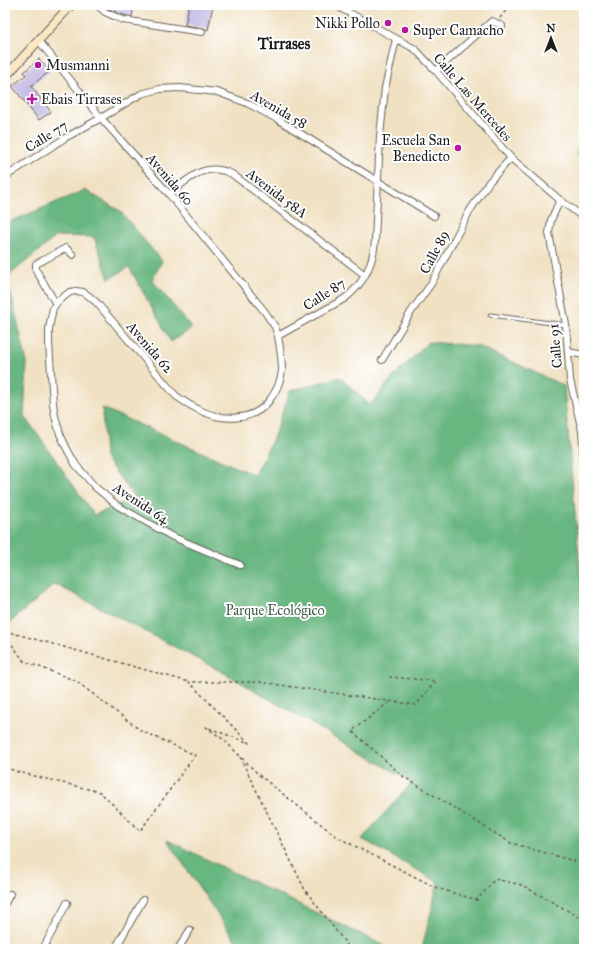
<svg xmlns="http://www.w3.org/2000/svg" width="589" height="954" font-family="'IM FELL Great Primer',serif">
	<rect width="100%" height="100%" fill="#fff"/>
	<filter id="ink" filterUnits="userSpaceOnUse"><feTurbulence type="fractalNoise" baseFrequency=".025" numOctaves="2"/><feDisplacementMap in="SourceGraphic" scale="8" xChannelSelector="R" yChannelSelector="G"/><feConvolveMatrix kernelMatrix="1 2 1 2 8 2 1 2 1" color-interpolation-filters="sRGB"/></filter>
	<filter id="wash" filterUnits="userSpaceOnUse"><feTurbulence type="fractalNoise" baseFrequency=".012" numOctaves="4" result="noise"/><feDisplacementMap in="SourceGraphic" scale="16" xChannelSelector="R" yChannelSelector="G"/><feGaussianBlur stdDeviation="0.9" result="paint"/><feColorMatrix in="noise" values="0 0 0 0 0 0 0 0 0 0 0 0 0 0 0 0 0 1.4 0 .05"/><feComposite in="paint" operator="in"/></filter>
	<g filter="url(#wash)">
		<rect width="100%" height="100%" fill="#f0e1c2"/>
		<path fill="#81d597" stroke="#4e785a" d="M584,132V159L576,155Z"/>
		<g fill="#68b680" stroke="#42694e">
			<path d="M85,190L120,211L162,261L152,280L192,328L171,342L129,267L109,279L94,237L57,236L7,277L27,363L24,415L94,515L135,498L105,458L102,408L254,475L273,439L290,391L340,377L370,405L395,375L428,342L478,346L564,386L584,615V949H422L438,882L362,839L412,782L228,675L55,584L5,627V224Z"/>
			<path d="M167,840L391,949H241Z"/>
		</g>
		<g id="blocks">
			<g fill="#b6abde">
				<path d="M104,5H134L132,17L121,14L107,8Z"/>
				<path d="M189,5H213L208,30L203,28L185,25Z"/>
				<path d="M39,59L50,71L31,86L51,112L39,120L12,86L26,75L24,72Z"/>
			</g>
		</g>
	</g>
	<g filter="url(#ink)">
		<use href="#blocks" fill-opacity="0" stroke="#666156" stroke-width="1"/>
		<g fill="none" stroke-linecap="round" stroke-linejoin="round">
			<g stroke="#666156" stroke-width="5">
				<path id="lane" d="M490,315L566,325"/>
			</g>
			<g stroke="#666156" stroke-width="8">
				<g id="street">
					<path d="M97,5L105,12L123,20L202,32"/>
					<path d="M335,5L415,49L436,71L511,158L560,200L584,218"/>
					<path d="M39,41L101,118L169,194L265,312L275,327L278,336"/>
					<path d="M436,71L492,21L502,26"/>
					<path d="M5,177L65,138L101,118L141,94L160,89L180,88L217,92L247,103L277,119L434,216"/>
					<path d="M169,194C190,178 205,161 232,174L365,275"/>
					<path d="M560,200L551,220L549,233L566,325L570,380L582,431L584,460V491"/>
					<path d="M56,304L36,270V264L66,248L73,255"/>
					<path d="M568,352L584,355"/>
					<path d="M382,360L411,312L431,284L469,212L489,182L511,158"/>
					<path d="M240,565L171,536L118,506L95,487L76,465L68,451L60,434L55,416L53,404L49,343V329L51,318L53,308L58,301L70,292L76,291L83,292L89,296L97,303L176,396C183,401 191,406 199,410C222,421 253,422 269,401C276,392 281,381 282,370C282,359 280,347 278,336L344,299C363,285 373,264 375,241L380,136L385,88L396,39"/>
					<path d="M5,903L10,894"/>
					<path d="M43,949L67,903"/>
					<path d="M115,949L143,900"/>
					<path d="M178,949L190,930"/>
				</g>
			</g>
			<g stroke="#666156" stroke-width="10">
				<path id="secondary" d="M5,77L71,5"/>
			</g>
			<g stroke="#666156" stroke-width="1.5" stroke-dasharray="3 3" stroke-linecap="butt">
				<path d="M579,5L584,9"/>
				<path d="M500,18L510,5"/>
				<path d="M5,631L71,649L189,682"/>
				<path d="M5,635L24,661L76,681L140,730L195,755L140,831L100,792L18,772L5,767"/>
				<path d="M389,677L436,681L416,705L260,682H189L249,743L206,727L224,740L259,775L337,837L437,888L477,900L495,879L522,885L584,920"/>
				<path d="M389,702L352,731L404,777L511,843L584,864"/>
				<path d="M240,757L305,890L350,949"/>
			</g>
			<use href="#lane" stroke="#fff" stroke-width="3"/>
			<use href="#street" stroke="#fff" stroke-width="6"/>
			<use href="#secondary" stroke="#fae7c3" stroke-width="8"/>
		</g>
	</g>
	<g fill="#b5179e" stroke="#fff" stroke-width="1.5">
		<circle cx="388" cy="23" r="4"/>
		<circle cx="405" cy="30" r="4"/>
		<circle cx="38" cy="65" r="4"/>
		<path d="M30 93h4v4h4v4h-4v4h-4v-4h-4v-4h4z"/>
		<circle cx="458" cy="148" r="4"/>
	</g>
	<g text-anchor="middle" stroke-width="4" stroke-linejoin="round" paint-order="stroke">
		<g font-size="14" fill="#1c1c1c" stroke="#fff" text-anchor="start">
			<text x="380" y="28" text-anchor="end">Nikki Pollo</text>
			<text x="413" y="35">Super Camacho</text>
			<text x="46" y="70">Musmanni</text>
			<text x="41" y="104">Ebais Tirrases</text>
			<text x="450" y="145" text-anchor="end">Escuela San<tspan x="450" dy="16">Benedicto</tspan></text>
		</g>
		<g font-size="14" fill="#1c1c1c" stroke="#fff">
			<text transform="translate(473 97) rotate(49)" y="5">Calle Las Mercedes</text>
			<text transform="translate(279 109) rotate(30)" y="5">Avenida 58</text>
			<text transform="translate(46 136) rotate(-32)" y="5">Calle 77</text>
			<text transform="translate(170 179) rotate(49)" y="5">Avenida 60</text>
			<text transform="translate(277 193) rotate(37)" y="5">Avenida 58A</text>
			<text transform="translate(434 252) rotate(-62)" y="5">Calle 89</text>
			<text transform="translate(324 294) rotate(-33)" y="5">Calle 87</text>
			<text transform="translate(555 346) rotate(-95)" y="5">Calle 91</text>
			<text transform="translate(150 347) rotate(49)" y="5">Avenida 62</text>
			<text transform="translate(141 503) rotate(33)" y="5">Avenida 64</text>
		</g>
		<g font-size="14" fill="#3f5d47" stroke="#fff">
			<text x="275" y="615">Parque Ecológico</text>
		</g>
		<g font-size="16" font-weight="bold" fill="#1c1c1c" stroke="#fff">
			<text x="284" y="49">Tirrases</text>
		</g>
	</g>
	<rect width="589" height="954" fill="none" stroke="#fff" stroke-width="20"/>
	<g transform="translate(551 38)" stroke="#ffffff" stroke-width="3" paint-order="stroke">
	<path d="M0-3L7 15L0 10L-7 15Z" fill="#1c1c1c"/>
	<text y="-6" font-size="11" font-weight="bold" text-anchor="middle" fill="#1c1c1c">N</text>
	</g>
</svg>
